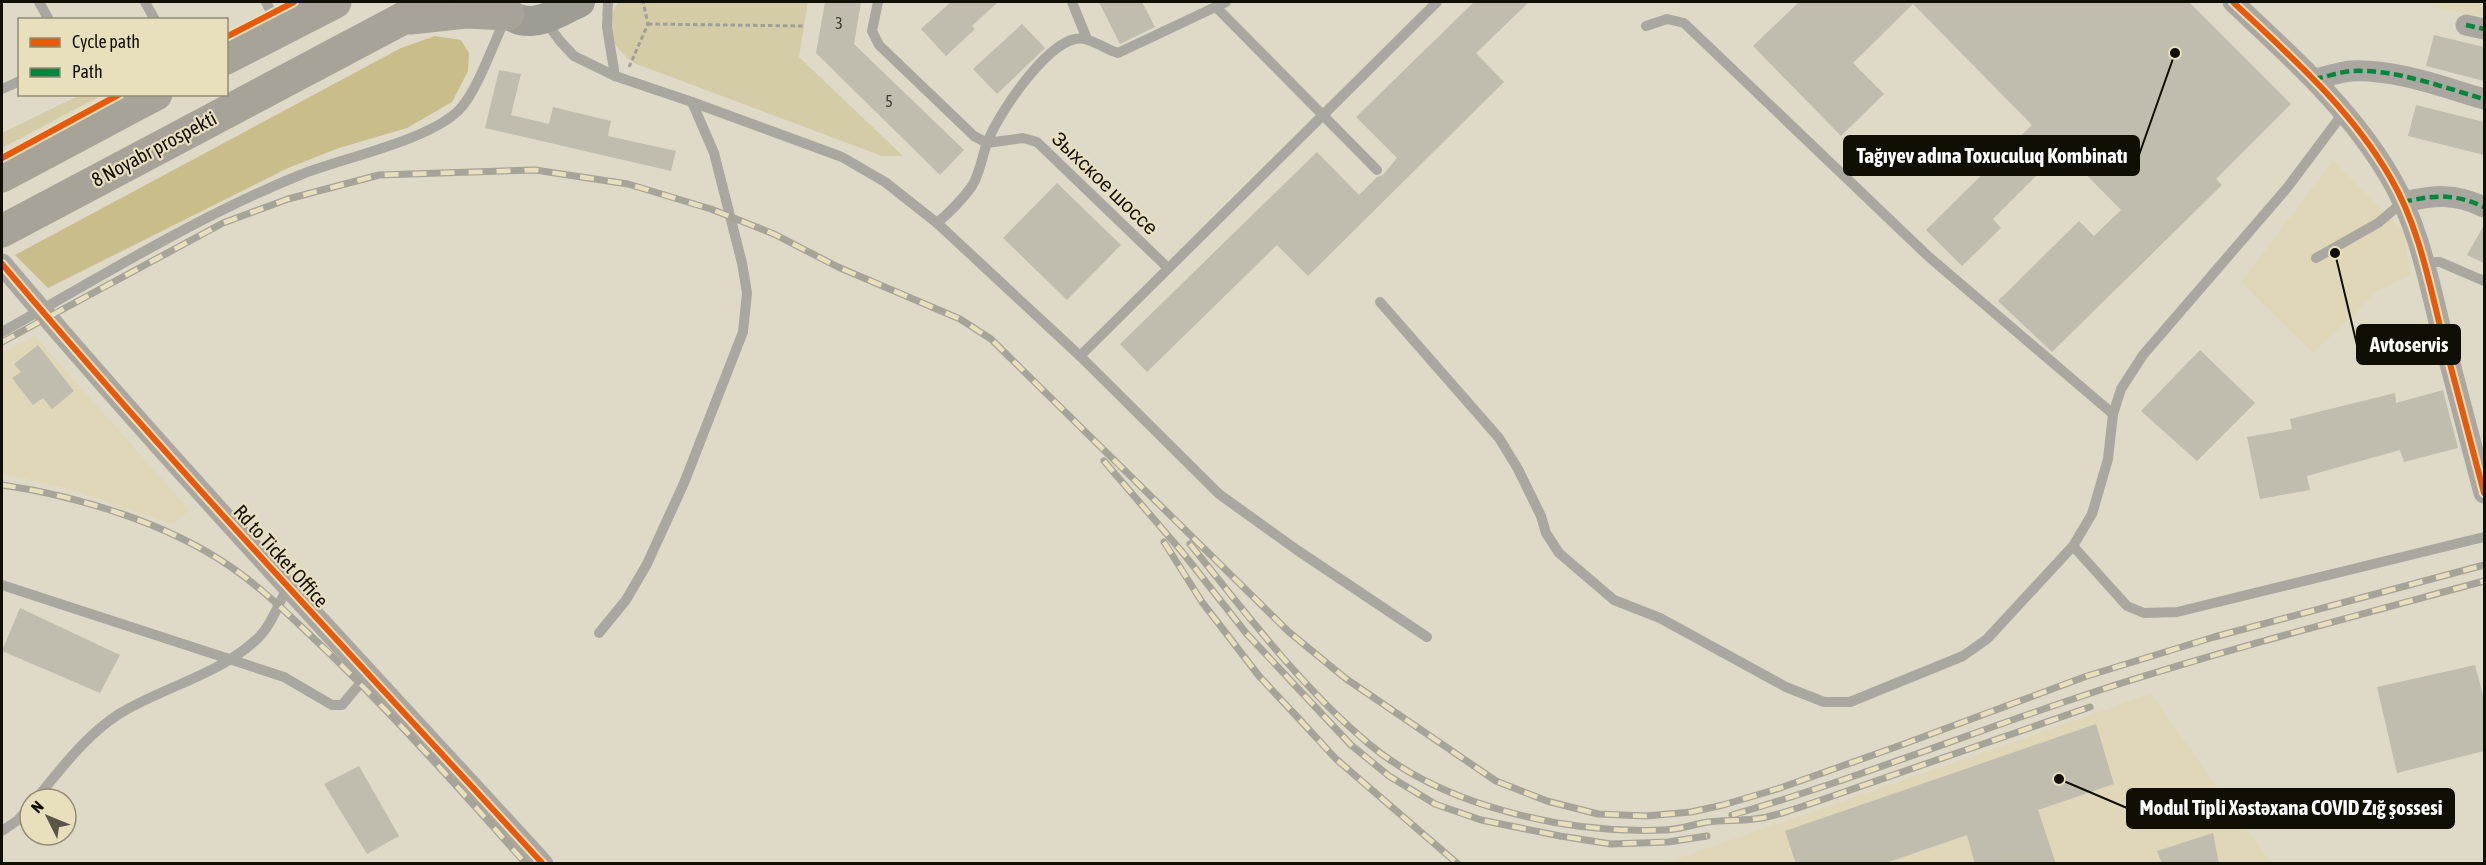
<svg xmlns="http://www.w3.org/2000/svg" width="2486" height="865" font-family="'Asap Condensed',sans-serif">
	<rect width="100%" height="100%" fill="#dedac7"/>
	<g fill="#dfd7b7">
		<path d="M2432,2H2484V17L2431,6Z"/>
		<path d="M2333,160L2404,231L2410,275L2379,290L2313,353L2241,282Z"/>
		<path d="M35,336L189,510L173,524L73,490L2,473V353Z"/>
		<path d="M2151,694L2271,863L1662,864Z"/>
	</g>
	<g fill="#d4cca7">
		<path d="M618,2H808L799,57L903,156H882L634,63C611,45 602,29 618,2Z"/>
		<path d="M82,94L102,95L2,148V133Z"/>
	</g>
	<path fill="#c9bd8a" d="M435,36L461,40L469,53L468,71L452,102L407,128L339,148L288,168L48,288L15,255L401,48Z"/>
	<g fill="#c0bdae">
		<path d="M825,2H861L854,44L964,150L940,175L816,53Z"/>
		<path d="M951,2H998L972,26L975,29L946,56L921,29Z"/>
		<path d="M1099,2H1142L1155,27L1120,44Z"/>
		<path d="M1474,2H1529L1476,53L1504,82L1308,276L1277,245L1147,372L1120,344L1317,152L1359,195L1377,177L1383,175L1397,158L1356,117Z"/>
		<path d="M1799,2H2189L2291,104L2216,179L2222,185L2052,352L1998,301L2079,221L2094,236L2121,210L2056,144L2036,163L2042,170L1993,219L2001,228L1962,266L1926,230L2032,125L1913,4L1853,63L1884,94L1841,136L1753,46Z"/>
		<path d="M1022,24L1045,48L997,94L973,69Z"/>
		<path d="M2434,35L2484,47V81L2426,66Z"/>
		<path d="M499,70L521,74L511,115L549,124L553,107L611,121L608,136L676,151L671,171L485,128Z"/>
		<path d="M2416,105L2484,122V155L2408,136Z"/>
		<path d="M1057,183L1121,245L1067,300L1003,238Z"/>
		<path d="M2484,225V263L2467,255Z"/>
		<path d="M38,345L74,391L52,409L43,398L33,405L12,378L21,372L14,364Z"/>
		<path d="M2200,350L2255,403L2197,461L2141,411Z"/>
		<path d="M2443,390L2458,448L2404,462L2400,450L2307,476L2310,490L2260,499L2247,437L2292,429L2290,419L2395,393L2396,403Z"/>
		<path d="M20,608L120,655L100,693L2,651Z"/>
		<path d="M2475,665L2484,699V751L2397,773L2377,687Z"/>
		<path d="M2096,724L2114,784L2038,810L2056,864H1975L1967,835L1883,864H1796L1785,831Z"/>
		<path d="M359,766L399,836L367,854L324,784Z"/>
		<path d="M2213,833L2219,864H2162L2157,851Z"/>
	</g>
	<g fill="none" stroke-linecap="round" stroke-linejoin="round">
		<g stroke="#a09e96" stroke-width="3" stroke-dasharray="4.5 3" stroke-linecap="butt">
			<path d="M648,24L804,26"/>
			<path d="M629,67L648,24L643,2"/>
		</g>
		<g stroke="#a9a7a0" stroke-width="10">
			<path d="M39,2L49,20"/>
			<path d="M145,2L155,20"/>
			<path d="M266,2L279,28"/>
			<path d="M608,2L607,27L615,76"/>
			<path d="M878,2L872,31L879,45L974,136L987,143L1023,138L1037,142L1168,268"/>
			<path d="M1072,2L1087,39"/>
			<path d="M1216,7L1377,170"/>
			<path d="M546,22L560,41L574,56L615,76L692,102L842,157L885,182L937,223C950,212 962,200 972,186C980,173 982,157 987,143C998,114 1044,46 1075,39C1089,36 1104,49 1118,53L1226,2"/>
			<path d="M1646,26L1667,19L1684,23L1929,257L2113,414"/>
			<path d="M2,89L20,81"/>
			<path d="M937,223L1080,356L1437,2"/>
			<path d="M2316,258L2378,223L2403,202"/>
			<path d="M2424,262H2440L2484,281"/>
			<path d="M1380,302L1499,438L1518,469L1541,516L1546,533L1559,553L1614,600L1660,618L1786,687L1824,702H1850L1963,656L1987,639L2073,546L2092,514L2108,459L2113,414L2121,389L2143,355L2287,188L2344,112"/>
			<path d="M2,332C99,278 196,217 300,175C342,158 428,141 459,110C477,92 494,42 506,17"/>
			<path d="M1080,356L1219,494L1297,550L1427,637"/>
			<path d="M2073,546L2127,606L2144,613L2177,612L2484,537"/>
			<path d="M2,585L284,677L332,705H342L369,673"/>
			<path d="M599,633L626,600L647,564L684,483L743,332L747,293L742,263L714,153L692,102"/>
			<path d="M36,799C61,769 86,735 119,714C163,687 219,675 257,639C271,626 278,605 287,588"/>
			<path d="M2,831L18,820L30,806"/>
		</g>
		<g stroke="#a9a7a0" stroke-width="21">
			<path d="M2233,2C2290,56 2350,108 2390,177C2416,221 2427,272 2439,322C2454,379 2469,436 2484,493"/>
			<path d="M2466,25L2484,29"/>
			<path d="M2314,79C2326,77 2339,72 2351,71C2396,69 2442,87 2484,99"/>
			<path d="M2403,202C2435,195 2454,193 2484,207"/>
			<path d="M2,264C176,470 361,665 543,864"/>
		</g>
		<path stroke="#9e9c94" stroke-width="30" d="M496,2C522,36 550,17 580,2"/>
		<g stroke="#a7a398" stroke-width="33">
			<path d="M410,18L466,12L508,14"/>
			<path d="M226,58L335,2"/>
			<path d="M2,176L156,94"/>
			<path d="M2,231L434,2"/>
		</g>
		<g stroke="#a6a399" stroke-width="7">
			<g id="rail">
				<path d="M2,342L223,223L288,199L379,175L535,170L628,184L711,209L774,234L838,267L960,319L991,339L1289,632L1345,678L1496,781L1547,801L1598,814L1646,816L1691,812L1723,805L1780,788L1904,744L2087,676L2214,637L2484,565"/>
				<path d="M1104,461L1183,553L1246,633L1351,745L1389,776L1435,804L1481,820L1560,836L1611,844L1668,842L1707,836"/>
				<path d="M2,485C78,496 167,523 231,567C266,591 296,622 327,651C397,719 462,791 526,864"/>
				<path d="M1164,542L1202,602L1259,676L1301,721L1336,759L1458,864"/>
				<path d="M1190,544C1246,613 1300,686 1369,744C1444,807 1568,834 1664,830C1679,830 1694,824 1708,822C1723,820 1739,821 1754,819C1769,818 1784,812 1798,808L2090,707"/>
				<path d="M1732,815C1856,779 1975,731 2097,691C2224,650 2355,616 2484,581"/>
			</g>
		</g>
		<use href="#rail" stroke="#e8e0bd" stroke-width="4.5" stroke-dasharray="14" stroke-linecap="butt"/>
		<g stroke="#00873e" stroke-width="4.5" stroke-dasharray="9 4.5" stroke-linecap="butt">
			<path d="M2466,25L2484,29"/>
			<path d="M2314,79C2326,77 2339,72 2351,71C2396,69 2442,87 2484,99"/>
			<path d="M2403,202C2435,195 2454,193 2484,207"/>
		</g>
		<g stroke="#e8e0bd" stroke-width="10">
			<g id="cycleway">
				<path d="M2233,2C2290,56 2350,108 2390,177C2416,221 2427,272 2439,322C2454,379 2469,436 2484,493"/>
				<path d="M226,37L294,2"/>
				<path d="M2,158L120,94"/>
				<path d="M2,264C176,470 361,665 543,864"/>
			</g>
		</g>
		<use href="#cycleway" stroke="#e8590c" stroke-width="6"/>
	</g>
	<g text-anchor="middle" stroke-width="4.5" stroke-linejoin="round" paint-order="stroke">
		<g font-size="16" fill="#3d3a2e">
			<text x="839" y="29">3</text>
			<text x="889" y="107">5</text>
		</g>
		<g font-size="20" fill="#110e03" stroke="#e8e0bd">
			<text transform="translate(154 149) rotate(-28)" y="7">8 Noyabr prospekti</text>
			<text transform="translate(1105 183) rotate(44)" y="7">Зыхское шоссе</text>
			<text transform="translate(281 556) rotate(48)" y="7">Rd to Ticket Office</text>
		</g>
	</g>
	<path fill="none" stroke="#110e03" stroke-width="2" d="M2175 53L2139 155M2335 253L2357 345M2059 779L2127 808"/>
	<g fill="#110e03" stroke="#e8e0bd" stroke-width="2">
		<circle cx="2175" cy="53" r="6"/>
		<circle cx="2335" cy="253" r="6"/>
		<circle cx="2059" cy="779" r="6"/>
	</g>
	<g fill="#110e03" stroke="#110e03" stroke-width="2">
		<rect x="1844" y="136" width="295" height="39" rx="6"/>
		<rect x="2357" y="325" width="103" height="39" rx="6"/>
		<rect x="2127" y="789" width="327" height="39" rx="6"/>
	</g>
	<g font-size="21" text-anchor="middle" font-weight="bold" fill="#fff">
		<text x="1992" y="163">Tağıyev adına Toxuculuq Kombinatı</text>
		<text x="2409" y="352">Avtoservis</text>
		<text x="2291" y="815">Modul Tipli Xəstəxana COVID Zığ şossesi</text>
	</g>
	<rect width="2486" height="865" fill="none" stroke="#110e03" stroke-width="6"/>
	<rect x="18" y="18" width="210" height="78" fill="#e8e0bd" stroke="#928c73" stroke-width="1.5"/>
	<rect x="30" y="38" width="30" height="9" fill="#e8590c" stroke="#928c73" stroke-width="1.5"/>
	<text x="72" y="48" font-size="18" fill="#110e03">Cycle path</text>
	<rect x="30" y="68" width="30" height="9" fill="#00873e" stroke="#928c73" stroke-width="1.5"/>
	<text x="72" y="78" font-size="18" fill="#110e03">Path</text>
	<g transform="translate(48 817) rotate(313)"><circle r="28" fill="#e8e0bd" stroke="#928c73" stroke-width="1.5"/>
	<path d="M0-4.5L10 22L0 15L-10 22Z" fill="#595548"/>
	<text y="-9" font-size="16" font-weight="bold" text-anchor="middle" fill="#110e03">N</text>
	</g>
</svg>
